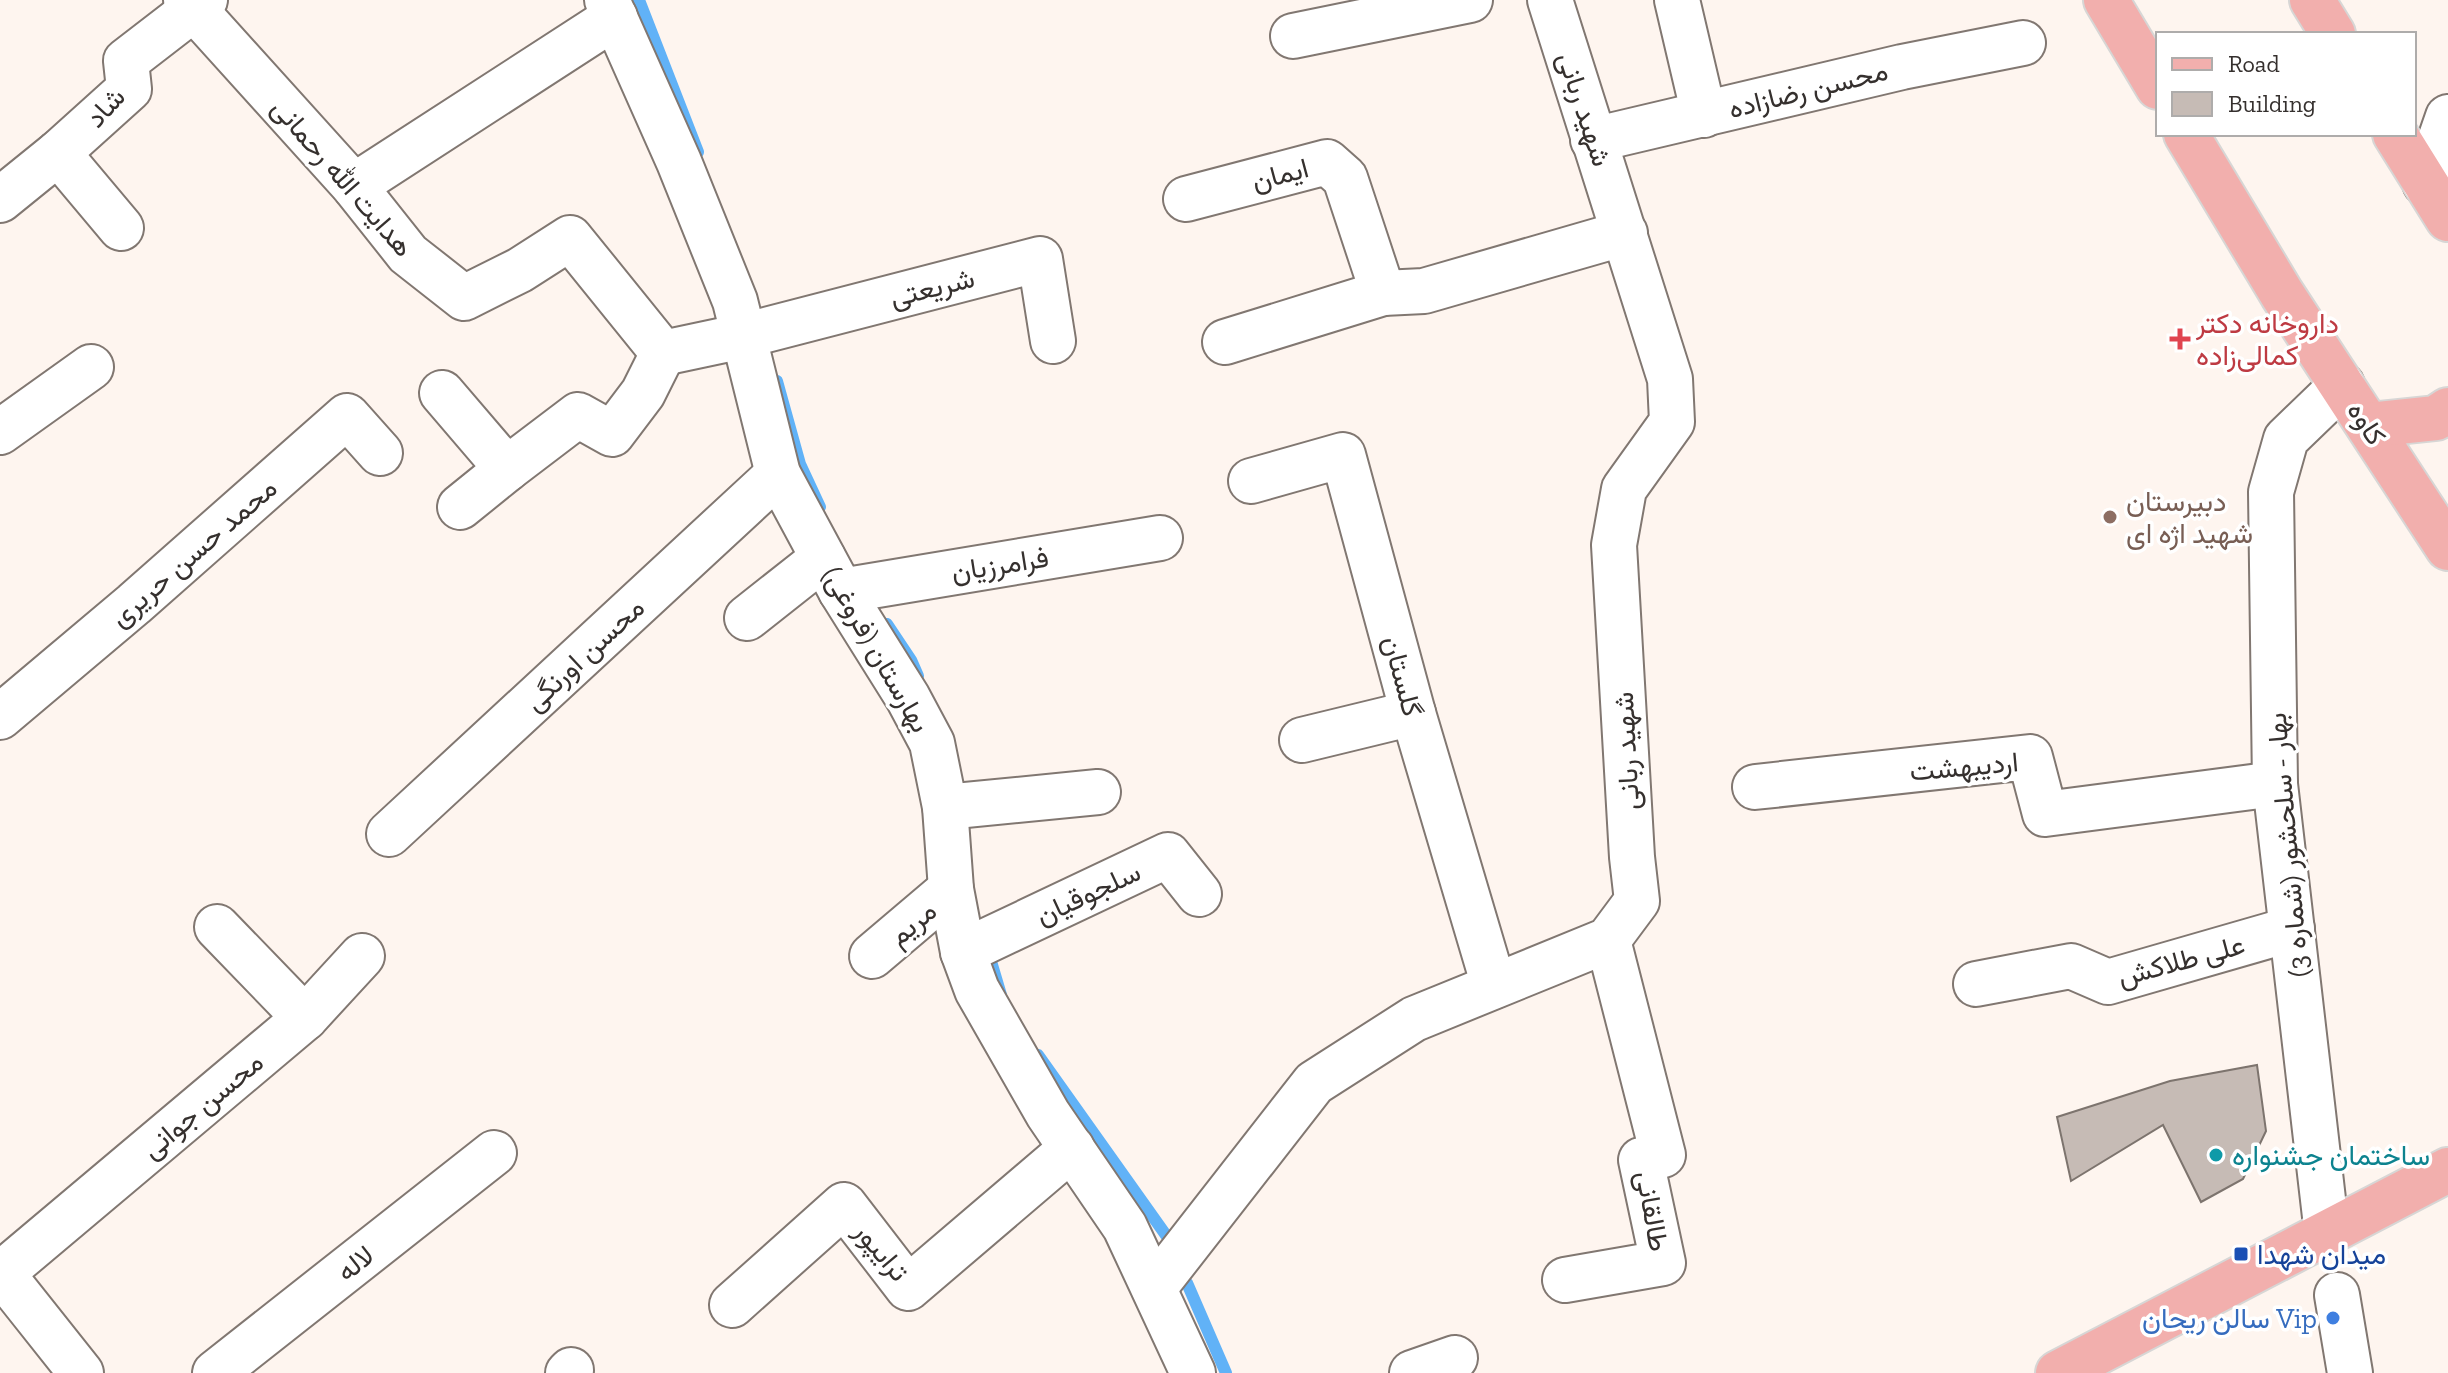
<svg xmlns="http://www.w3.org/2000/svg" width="2448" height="1373" font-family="'Zilla Slab',Vazirmatn,serif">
	<rect width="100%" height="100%" fill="#fef5ef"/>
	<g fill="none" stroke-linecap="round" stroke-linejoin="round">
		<g stroke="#61b2f7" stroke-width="12">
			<path d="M639,0L698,152"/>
			<path d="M777,381L800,464L820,507"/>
			<path d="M887,624L911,660L918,676"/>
			<path d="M987,948L1001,995"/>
			<path d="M1038,1055L1168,1238"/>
			<path d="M1187,1283L1226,1373"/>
		</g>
	</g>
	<path fill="#c6bbb5" stroke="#7d746e" stroke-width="2" d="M2257,1065L2266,1131L2243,1179L2201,1202L2163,1125L2071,1181L2057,1117L2170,1081Z"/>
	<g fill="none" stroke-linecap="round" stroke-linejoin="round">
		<g stroke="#817771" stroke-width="48">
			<g id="minor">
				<path d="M186,0L354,186L408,254L464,298L520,270L570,238L663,353L743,336L1040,259L1053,341"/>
				<path d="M607,0L679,162L735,301L778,474L841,591L908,698L932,743L945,807L951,889L963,952L977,990L1048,1114L1125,1227L1193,1373"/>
				<path d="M1677,0L1704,115"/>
				<path d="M1293,36L1470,0"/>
				<path d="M1593,140L1902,67L2023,43"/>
				<path d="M58,153L121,228"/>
				<path d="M2425,183L2448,117"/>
				<path d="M354,186L615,17"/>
				<path d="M1186,199L1327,162L1345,178L1383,293L1424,291L1625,233"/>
				<path d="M0,200L58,153L129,89L126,61L205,0"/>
				<path d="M1225,342L1383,293"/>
				<path d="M442,393L507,469"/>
				<path d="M0,432L91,367"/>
				<path d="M1251,481L1343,455L1413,713L1494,986"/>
				<path d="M460,507L507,469L578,415L612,434L643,393L663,353"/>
				<path d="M841,591L1160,538"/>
				<path d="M747,618L823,558"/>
				<path d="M0,717L134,604L347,416L380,453"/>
				<path d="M1302,740L1413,713"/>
				<path d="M1755,787L2030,757L2045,814L2275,784"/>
				<path d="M945,807L1098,792"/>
				<path d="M389,834L778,474"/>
				<path d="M963,952L1168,855L1199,894"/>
				<path d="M872,956L951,889"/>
				<path d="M1976,984L2071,966L2108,982L2292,929"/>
				<path d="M305,1018L362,956"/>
				<path d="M2327,1234L2275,784L2271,492L2286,439L2342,385"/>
				<path d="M0,1271L81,1373"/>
				<path d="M2,1273L305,1018L217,927"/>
				<path d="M1565,1280L1663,1263L1641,1160L1663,1155L1608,940"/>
				<path d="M1154,1288L1314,1083L1414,1019L1608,940L1637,901L1632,857L1614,545L1624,489L1672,422L1670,379L1550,0"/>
				<path d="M2337,1295L2350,1373"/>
				<path d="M732,1305L844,1205L908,1288L1072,1148"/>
				<path d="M215,1373L494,1153"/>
				<path d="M568,1373L571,1370"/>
				<path d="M1412,1373L1455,1358"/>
			</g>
		</g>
		<g stroke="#d7d6d5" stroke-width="48">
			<g id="major">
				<path d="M2106,0L2158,87"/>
				<path d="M2312,0L2333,34"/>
				<path d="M2186,134L2282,294L2448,548"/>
				<path d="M2395,134L2448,219"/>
				<path d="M2369,425L2436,418L2448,410"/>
				<path d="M2058,1373L2448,1170"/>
			</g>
		</g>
		<use href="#minor" stroke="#fff" stroke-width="44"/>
		<use href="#major" stroke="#f2afad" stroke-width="44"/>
	</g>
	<path fill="#e0444e" stroke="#fff" stroke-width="3" d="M2176 327h8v8h8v8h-8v8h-8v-8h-8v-8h8z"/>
	<circle fill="#8d6e63" stroke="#fff" stroke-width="3" cx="2110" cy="517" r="8"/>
	<circle fill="#0f9aa8" stroke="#fff" stroke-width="3" cx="2216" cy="1155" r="8"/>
	<rect fill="#1a4fb4" stroke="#fff" stroke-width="3" x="2233" y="1246" width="16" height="16" rx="4"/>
	<circle fill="#3f7fe0" stroke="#fff" stroke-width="3" cx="2333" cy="1318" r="8"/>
	<g text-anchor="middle" stroke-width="7" stroke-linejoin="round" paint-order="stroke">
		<g font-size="28" fill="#35302e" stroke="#fff">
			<text transform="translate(1808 89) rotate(-14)" y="10">محسن رضازاده</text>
			<text transform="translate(105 107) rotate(-47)" y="10">شاد</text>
			<text transform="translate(1585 109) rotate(72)" y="10">شهید ربانی</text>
			<text transform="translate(1280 174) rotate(-15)" y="10">ایمان</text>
			<text transform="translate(343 177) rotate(49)" y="10">هدایت الله رحمانی</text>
			<text transform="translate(932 287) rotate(-14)" y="10">شریعتی</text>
			<text transform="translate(2367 423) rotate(57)" y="10">کاوه</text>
			<text transform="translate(193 552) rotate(-41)" y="10">محمد حسن حریری</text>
			<text transform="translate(1000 564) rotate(-9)" y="10">فرامرزیان</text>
			<text transform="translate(877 649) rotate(60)" y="10">بهارستان (فروغی)</text>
			<text transform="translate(584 654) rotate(-43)" y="10">محسن اورنگی</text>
			<text transform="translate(1403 676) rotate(75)" y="10">گلستان</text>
			<text transform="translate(1626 751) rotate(-93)" y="10">شهید ربانی</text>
			<text transform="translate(1964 766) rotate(-5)" y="10">اردیبهشت</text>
			<text transform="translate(2287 845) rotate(-95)" y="10">بهار - سلحشور (شماره 3)</text>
			<text transform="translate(1088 893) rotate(-25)" y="10">سلجوقیان</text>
			<text transform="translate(912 923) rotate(-40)" y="10">مریم</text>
			<text transform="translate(2181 960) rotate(-15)" y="10">علی طلاکش</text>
			<text transform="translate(202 1105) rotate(-40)" y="10">محسن جوانی</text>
			<text transform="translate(1653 1211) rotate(80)" y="10">طالقانی</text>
			<text transform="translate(882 1251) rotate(50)" y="10">ترایپور</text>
			<text transform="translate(355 1263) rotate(-38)" y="10">لاله</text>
		</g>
		<g font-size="28" fill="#be3a42" stroke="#fff" text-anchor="start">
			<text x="2196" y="333">داروخانه دکتر<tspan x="2196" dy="32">کمالی‌زاده</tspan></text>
		</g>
		<g font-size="28" fill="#785e54" stroke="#fff" text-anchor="start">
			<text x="2126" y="511">دبیرستان<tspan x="2126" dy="32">شهید اژه ای</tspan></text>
		</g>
		<g font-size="28" fill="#0d838f" stroke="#fff" text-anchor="start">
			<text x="2232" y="1165">ساختمان جشنواره</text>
		</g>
		<g font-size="28" fill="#164399" stroke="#fff" text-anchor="start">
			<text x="2257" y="1264">میدان شهدا</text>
		</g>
		<g font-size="28" fill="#366cbe" stroke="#fff" text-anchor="end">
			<text x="2317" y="1328">سالن ریحان Vip</text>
		</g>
	</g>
	<rect x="2156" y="32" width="260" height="104" fill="#ffffff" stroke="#aeacab" stroke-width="2"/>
	<rect x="2172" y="58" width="40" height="12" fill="#f2afad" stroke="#aeacab" stroke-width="2"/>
	<text x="2228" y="72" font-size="24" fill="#35302e">Road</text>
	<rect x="2172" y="92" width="40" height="24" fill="#c6bbb5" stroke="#aeacab" stroke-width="2"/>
	<text x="2228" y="112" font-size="24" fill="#35302e">Building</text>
</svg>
